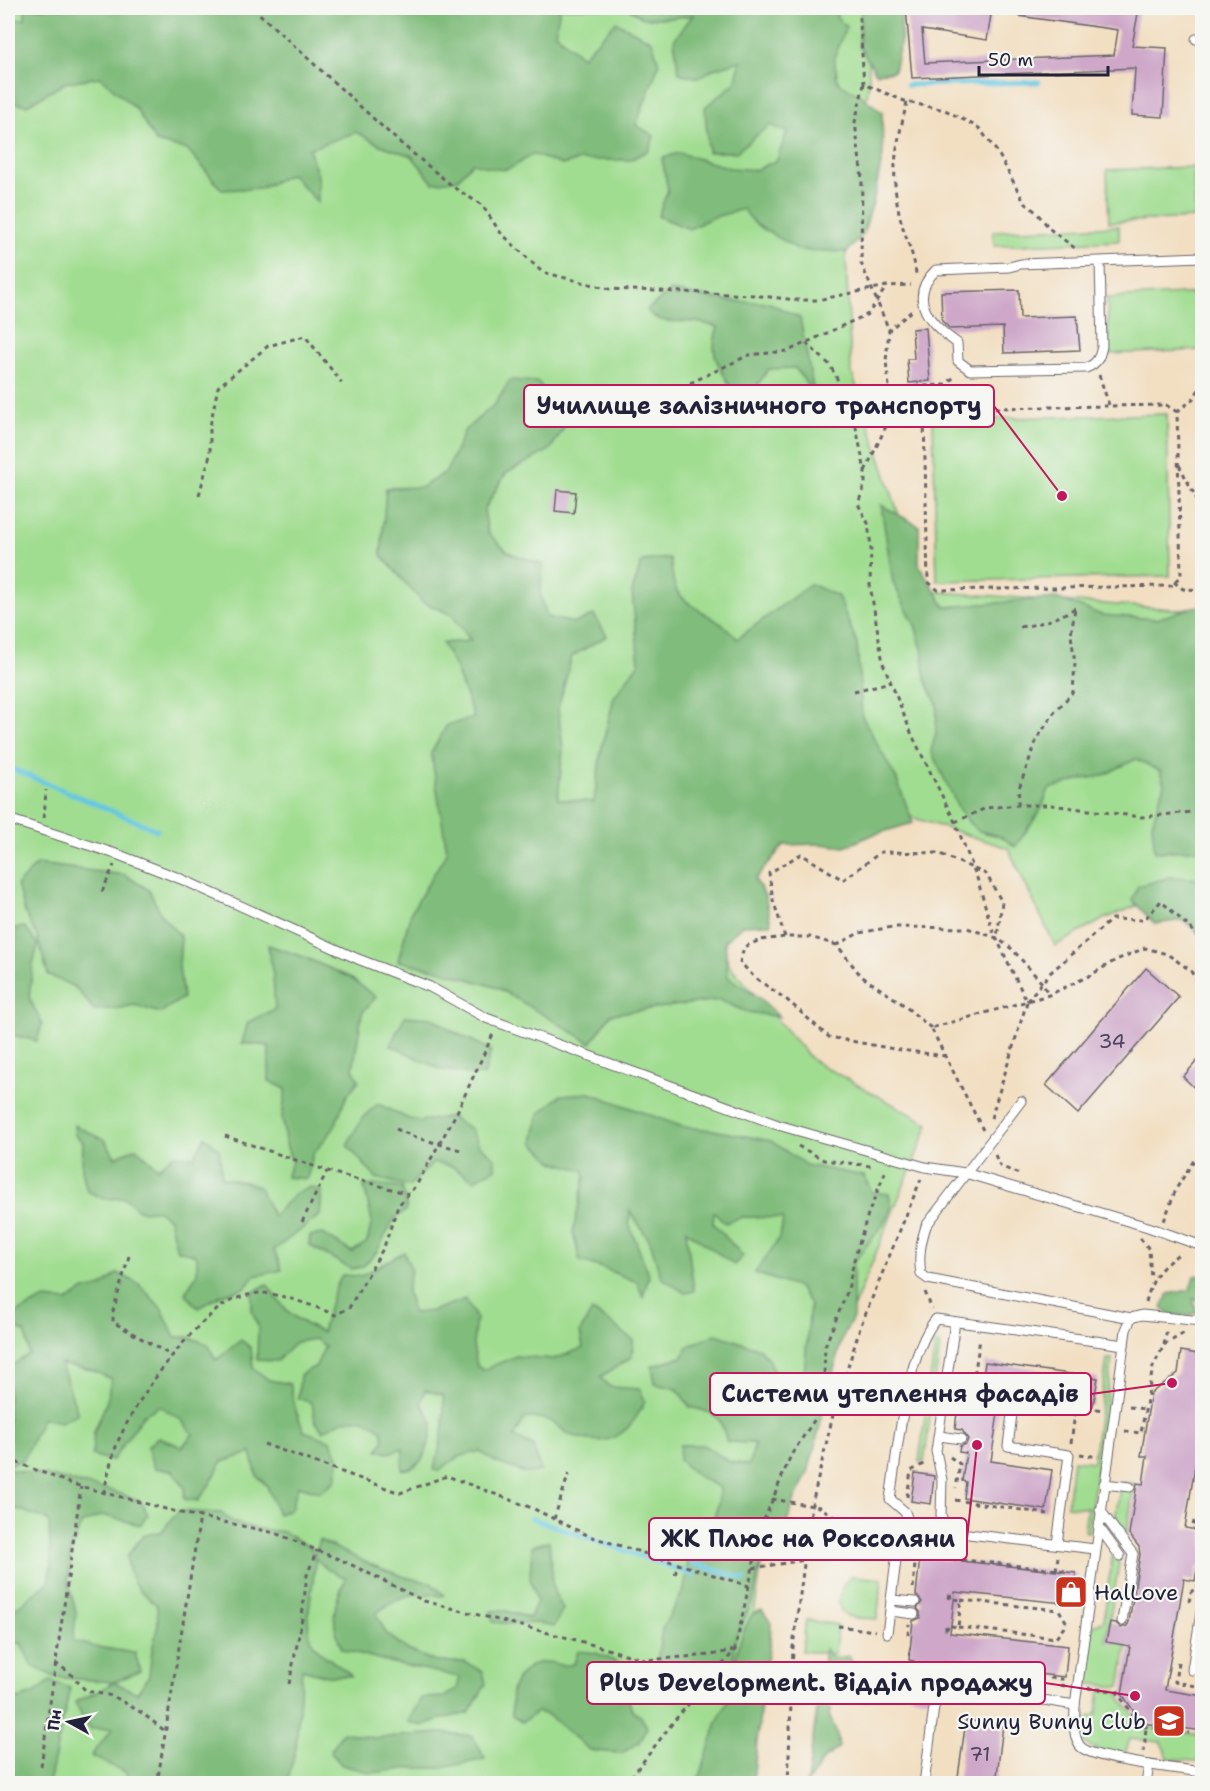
<svg xmlns="http://www.w3.org/2000/svg" width="1210" height="1791" font-family="'Shantell Sans',sans-serif">
	<rect width="100%" height="100%" fill="#f6f6f2"/>
	<filter id="ink" filterUnits="userSpaceOnUse"><feTurbulence type="fractalNoise" baseFrequency=".0167" numOctaves="2"/><feDisplacementMap in="SourceGraphic" scale="12" xChannelSelector="R" yChannelSelector="G"/><feConvolveMatrix kernelMatrix="1 2 1 2 8 2 1 2 1" color-interpolation-filters="sRGB"/></filter>
	<filter id="wash" filterUnits="userSpaceOnUse"><feTurbulence type="fractalNoise" baseFrequency=".008" numOctaves="4" result="noise"/><feDisplacementMap in="SourceGraphic" scale="24" xChannelSelector="R" yChannelSelector="G"/><feGaussianBlur stdDeviation="1.35" result="paint"/><feColorMatrix in="noise" values="0 0 0 0 0 0 0 0 0 0 0 0 0 0 0 0 0 1.4 0 .05"/><feComposite in="paint" operator="in"/></filter>
	<g filter="url(#wash)">
		<rect width="100%" height="100%" fill="#f2dfc2"/>
		<g fill="#a1dd91" stroke="#628066" stroke-width="1.5">
			<path d="M8,8H867L869,81L846,256L851,370L924,591L1202,611V925L1166,894L1104,919L1055,946L1008,848L905,815L773,844L718,934L730,966L812,1060L929,1124L841,1338L791,1494L762,1561L743,1687L731,1783L8,1784Z"/>
			<path d="M1193,167L1195,218L1109,222L1107,170Z"/>
			<path d="M1119,226V241L994,246L993,231Z"/>
			<path d="M1202,293V350L1109,354L1107,298Z"/>
			<path d="M1167,414L1170,576L937,581L933,420Z"/>
			<path d="M935,1344H940L924,1462H919Z"/>
			<path d="M1107,1359H1112L1088,1532L1084,1531L1087,1508L1067,1506L1073,1460L1093,1462Z"/>
			<path d="M1121,1483H1134L1127,1532L1115,1518Z"/>
			<path d="M1112,1556L1119,1563L1106,1641L1127,1645L1120,1687L1086,1683L1093,1626L1104,1620Z"/>
			<path d="M852,1576L882,1579L877,1619C868,1618 856,1619 848,1616C831,1609 841,1582 852,1576Z"/>
			<path d="M806,1620L838,1625L835,1654L802,1651Z"/>
			<path d="M1100,1690L1116,1691L1141,1726L1201,1735L1199,1749H1202V1762L1168,1758L1161,1742L1130,1739L1125,1754C1099,1750 1079,1754 1081,1721L1097,1714Z"/>
		</g>
		<g fill="#80bc7b" stroke="#516f5b" stroke-width="1.5">
			<path d="M25,8H560L555,33L582,57L616,22L652,41L659,64L636,125L654,136L649,150L630,160H580L562,165L532,154C504,175 505,171 472,163L458,179L433,183L412,156L380,145L356,132L309,149L318,176V203L291,174L261,188L222,190L188,150L156,142L136,109L100,77L67,82L27,105L8,102V20L25,19Z"/>
			<path d="M627,8H839L836,16L846,27L834,58L838,82L863,97L882,112L883,155L873,202L863,234L847,252L799,250L755,224L743,209L711,218L689,229L658,216L668,190L662,158L679,153L730,168L756,170L777,160L787,132L770,125L736,152H708L705,107L735,83L741,61L713,69L698,78L679,73L674,40L693,15L671,18H643Z"/>
			<path d="M861,8H901V40L894,71L876,73L859,46Z"/>
			<path d="M671,291L730,301L770,303L800,318L814,393L795,368L769,369L755,388L732,389C719,366 708,354 718,327C710,325 701,322 693,322C677,320 659,326 647,310Z"/>
			<path d="M510,380L538,382L549,398L570,418L550,450L506,473L484,510L488,533L508,552L543,565L540,593L547,617L574,623L594,615L607,636L572,656L558,708L563,749L558,799L594,802L601,751L614,697L639,663L632,592L642,561L670,558C672,568 672,584 677,591C691,611 722,618 737,639L811,584L838,596L857,643L862,716L897,780L913,823L872,835L845,847L821,844L784,845L755,879L765,896L771,924L742,925L725,941L728,977L761,999L779,1017L747,1012L719,1000L611,1014L591,1043L498,988L439,970L398,961L411,912L447,852L431,753L447,725L474,718L455,667L442,643L471,641L452,615L422,602L381,555L386,488L422,487L446,472L465,430L496,403Z"/>
			<path d="M881,505L919,526V565L945,607L1056,598L1102,615L1157,619L1193,607L1202,606V849L1155,852L1152,824L1164,784L1160,771L1136,759L1102,776L1078,780L1049,789L1041,810L1015,847L1002,837L979,831L970,824L959,809L931,751L936,733L937,704L925,679L923,653L915,625L893,583Z"/>
			<path d="M37,864L125,875L149,890L162,916L181,937L179,966L183,998L160,1013L134,1005L116,1009L94,1010L75,987L48,975L37,936L25,913L17,885Z"/>
			<path d="M1170,877L1202,879V936L1183,920L1155,924L1132,900L1138,886Z"/>
			<path d="M25,927L38,945L33,964L29,997L42,1024L37,1041L8,1034V929Z"/>
			<path d="M268,945L304,957L349,977L376,997L362,1013L353,1069L359,1080L346,1097L334,1128L313,1154L307,1179L286,1177L292,1162L285,1141L282,1117L286,1089L269,1081V1046L242,1043L248,1022L275,1009L273,976Z"/>
			<path d="M405,1016L433,1018L452,1031L491,1050L484,1076L442,1070L390,1045Z"/>
			<path d="M590,1093L683,1127L713,1130L771,1141L806,1165L864,1176L872,1192L889,1194L892,1207L881,1227L853,1263V1318L842,1338L808,1473L795,1498L786,1526L770,1532L761,1559L753,1600L736,1636L732,1668L722,1689L696,1700L660,1680L658,1655L662,1629L684,1590L689,1555L704,1547L718,1505L720,1488L697,1476L679,1460L680,1445H703L730,1462L749,1465L755,1443L727,1442C720,1414 717,1414 690,1407L677,1389L655,1384L652,1366L682,1357L688,1346L716,1334L760,1349L768,1359L789,1401L802,1398L810,1304L799,1288L755,1273C769,1251 781,1244 783,1218L743,1217L725,1223L714,1212L713,1223L743,1256L734,1265L686,1230L694,1291L685,1293L661,1277L650,1241L630,1211L629,1224L649,1275L643,1297L637,1282L600,1267L580,1261L573,1232L585,1176L583,1170L553,1162L533,1142L539,1114L561,1095Z"/>
			<path d="M378,1104L409,1119L420,1121L451,1117L471,1129L479,1145L495,1158V1169L474,1180L451,1166L433,1163L409,1186L376,1178L347,1145L363,1117Z"/>
			<path d="M74,1125L105,1140L115,1157L136,1148L158,1168L173,1155L194,1157L205,1137L219,1149L222,1178L250,1183L260,1188L273,1216L295,1194L310,1187L322,1192L320,1215L274,1250L282,1270L254,1276L245,1288L221,1295L198,1308L185,1293L197,1274V1255L177,1250L169,1219L157,1210L140,1211L125,1198L104,1199L87,1191L82,1170L83,1142L75,1135Z"/>
			<path d="M382,1185L402,1187L407,1210L394,1219L376,1253L362,1267L351,1269L309,1245L310,1236L323,1234L352,1252L367,1242L372,1221L364,1186Z"/>
			<path d="M404,1252L411,1269L407,1291L413,1313L432,1311L465,1299L476,1318L473,1345L477,1366L483,1370L516,1356L554,1359L583,1348L580,1332L592,1311L610,1322L633,1340L632,1357L600,1377L610,1387L640,1389L645,1401C630,1434 609,1450 571,1435C563,1432 557,1423 548,1420C542,1417 532,1418 525,1418L514,1437L533,1446L541,1471L526,1473L495,1462L480,1451L458,1457L438,1471L434,1470C441,1443 446,1423 443,1395L425,1390L421,1403L433,1423C429,1443 427,1468 402,1470L403,1448L389,1453L378,1450L384,1440L382,1430C360,1413 346,1417 323,1431L315,1421L312,1403L298,1398L300,1375L316,1366L325,1346L315,1339L296,1342L277,1361L257,1360L258,1326L252,1310V1293L267,1284C282,1308 295,1321 322,1332L333,1294L342,1275L361,1276Z"/>
			<path d="M118,1273L139,1284L162,1309L175,1337H188L208,1344L216,1360L241,1340L251,1348L253,1368L269,1380L290,1384L296,1411L304,1431L331,1441L339,1459L336,1480L320,1492L298,1486L291,1509L278,1514L267,1486L257,1476L251,1453L222,1462L210,1484L198,1501L184,1499L185,1488L173,1471L154,1468L147,1447L158,1437L182,1447L193,1434L181,1420L160,1406L143,1415L112,1461L92,1455L94,1432L107,1401L111,1379L92,1370L61,1364L78,1414L60,1422L42,1418L24,1459L8,1466V1368L29,1354L26,1333L8,1324L18,1312L45,1299L67,1301L85,1290L102,1286Z"/>
			<path d="M1202,1275V1301L1193,1299L1197,1312L1188,1316L1170,1315L1162,1308L1168,1294L1190,1290L1194,1276Z"/>
			<path d="M8,1469L48,1476L112,1491L141,1501L148,1515L140,1525L102,1515L81,1524L71,1551L68,1580L76,1613L73,1641L96,1647L135,1653L140,1671L114,1682L137,1693L149,1676L152,1650L158,1625L157,1605C137,1590 129,1582 127,1556L143,1536L162,1531L178,1511L221,1513L234,1523L259,1529L284,1532L311,1548L314,1556L319,1540L372,1565L405,1577L431,1583L444,1595L441,1596C415,1590 396,1596 376,1614L386,1633L408,1650L436,1662H465L483,1672L486,1684L469,1713L440,1719L422,1726L408,1722L421,1698L444,1697L457,1689L460,1677L393,1663L342,1649C330,1621 333,1604 346,1578L327,1569L315,1558C316,1579 302,1624 312,1642C321,1657 339,1663 351,1676H327L302,1669L296,1748L287,1783H129L127,1773L91,1756L113,1728L89,1729L75,1702L103,1689L113,1682L55,1677L32,1666L21,1643H8V1614L49,1582L51,1564L49,1523L46,1519L8,1506Z"/>
			<path d="M549,1541L554,1592L563,1609L554,1627L538,1623L513,1624L493,1622L491,1611H506L530,1618L537,1601L530,1578L532,1546Z"/>
			<path d="M762,1610L771,1623L770,1643L763,1682L753,1783H695L701,1774L717,1722L727,1703L729,1684L742,1634L752,1614Z"/>
			<path d="M825,1649L833,1658L849,1656L855,1668L865,1677L860,1691L849,1683L848,1694L833,1700L829,1715L837,1734L839,1747C835,1752 828,1754 824,1759C818,1766 814,1775 807,1783Z"/>
			<path d="M578,1651L596,1653L626,1666L630,1677L628,1696L631,1708L641,1717L647,1727L640,1742L622,1753L606,1752L590,1750L548,1715L537,1712L522,1722L512,1716C512,1708 511,1699 512,1691C516,1677 530,1661 546,1662C559,1662 557,1668 574,1664Z"/>
			<path d="M50,1681L70,1688L49,1783H8L11,1753L8,1747V1711L15,1700L34,1694Z"/>
			<path d="M343,1732L373,1738L441,1733L473,1736L485,1759L441,1768H412L371,1773L342,1765L330,1752Z"/>
		</g>
		<g fill="none" stroke-linecap="round" stroke-linejoin="round">
			<g stroke="#64c7e2" stroke-width="5">
				<path d="M907,85L1039,82"/>
				<path d="M8,767L157,830"/>
				<path d="M531,1518L694,1575"/>
				<path d="M692,1563L745,1579"/>
			</g>
		</g>
		<g id="blocks">
			<g fill="#cea7c9">
				<path d="M906,8H992L987,40L922,30L925,63L1114,55L1118,30L1019,16L1020,8H1139L1132,46L1167,48L1163,117L1132,115L1135,68L912,78Z"/>
				<path d="M1019,290L1020,318L1077,316L1080,350L1004,353L1003,327L950,329L942,321L941,292Z"/>
				<path d="M926,328L930,381L909,383L907,359H914L912,329Z"/>
				<path d="M557,490L576,492L574,513L555,511Z"/>
				<path d="M1146,968L1179,997L1078,1114L1046,1085Z"/>
				<path d="M1203,1054V1096L1183,1077Z"/>
				<path d="M1181,1351L1203,1355V1416L1185,1528L1203,1531V1566L1198,1565L1195,1581L1184,1579L1165,1690L1203,1696V1728L1196,1730L1142,1723L1122,1694L1130,1646L1106,1642L1110,1622L1116,1623L1121,1628L1127,1626L1129,1622L1140,1555L1139,1547L1129,1534L1137,1483L1143,1484L1147,1456H1141L1151,1393L1178,1373Z"/>
				<path d="M985,1362L1098,1378L1093,1406L1001,1392L991,1461L1052,1470L1046,1510L964,1498L966,1482L962,1481L966,1453L959,1452L960,1446L966,1444L968,1439L962,1430L955,1429L957,1413L964,1414L971,1410V1403L966,1399L967,1392L981,1394Z"/>
				<path d="M915,1473L934,1476L931,1504L911,1501Z"/>
				<path d="M920,1557L1076,1573L1073,1604L955,1592L950,1633L1068,1646L1065,1677L933,1663L929,1698L910,1696L914,1661L909,1660L913,1621L920,1618V1612L917,1608L922,1602L916,1595Z"/>
				<path d="M966,1720L1003,1725L996,1784H957Z"/>
			</g>
		</g>
	</g>
	<g filter="url(#ink)">
		<use href="#blocks" fill-opacity="0" stroke="#6b646a" stroke-width="1.5"/>
		<g fill="none" stroke-linecap="round" stroke-linejoin="round">
			<g stroke="#6b646a" stroke-width="11">
				<g id="lane">
					<path d="M1196,39L1202,40"/>
					<path d="M1100,261L1102,346C1100,357 1097,364 1086,368L970,370L958,361L957,343C931,325 906,299 936,270L1009,267L1021,264L1202,257"/>
					<path d="M8,819L119,855L181,879L358,959L430,987L486,1018L778,1125L925,1167L965,1173L1148,1227L1202,1246"/>
					<path d="M1021,1101L926,1226C921,1242 918,1256 921,1274L928,1279L1131,1318L1142,1315L1202,1321"/>
					<path d="M1131,1318L1126,1330L1075,1705C1075,1718 1072,1736 1080,1746C1091,1760 1182,1769 1202,1772"/>
					<path d="M943,1403L965,1406"/>
					<path d="M1049,1411L1013,1406L1008,1446L1069,1455L1057,1544"/>
					<path d="M939,1436L961,1439"/>
					<path d="M1104,1484L1130,1487"/>
					<path d="M1100,1510L1133,1554L1122,1621"/>
					<path d="M1098,1526L1120,1556"/>
					<path d="M910,1527L905,1512L890,1499C898,1449 905,1357 936,1319L1124,1345"/>
					<path d="M947,1531L941,1515L942,1480L936,1451L955,1322"/>
					<path d="M891,1600L899,1536L910,1527L1095,1549"/>
					<path d="M914,1614L890,1611L891,1600L915,1602"/>
					<path d="M887,1633L890,1611"/>
					<path d="M1192,1670L1202,1606"/>
					<path d="M1201,1735H1202"/>
					<path d="M924,1784L934,1707L943,1691L959,1687L1075,1705"/>
					<path d="M1146,1784L1149,1765"/>
				</g>
			</g>
			<g stroke="#6b646a" stroke-width="3" stroke-dasharray="4.5 4.5" stroke-linecap="butt">
				<path d="M253,8L398,141L456,189L482,205L500,232L542,272L610,289L753,295L796,300H817L887,286L911,285"/>
				<path d="M859,8L864,84L907,102L945,110L979,128L998,153L1024,202L1036,212L1051,230L1076,249"/>
				<path d="M864,84L855,122L862,178L861,263L889,330"/>
				<path d="M907,102C896,148 889,173 901,221C906,240 915,256 916,275"/>
				<path d="M806,343L830,365L852,408L865,471V484L858,504L868,523L871,547L870,585L883,663L912,735L955,822L977,878L992,929L1027,1002L991,1118"/>
				<path d="M1099,375L1109,405"/>
				<path d="M890,395L886,361L889,330L913,310"/>
				<path d="M1166,405L1177,412L1181,575L1171,586L938,590L928,582L924,420L933,409Z"/>
				<path d="M1177,412L1192,400L1202,385"/>
				<path d="M599,422L686,385L749,355L788,351L868,314L887,286"/>
				<path d="M1179,465L1202,509"/>
				<path d="M865,471L888,422L890,395L908,387L944,385L956,376"/>
				<path d="M199,495L210,455V426L218,387L268,346L305,336L342,383"/>
				<path d="M1174,582L1183,589L1202,590"/>
				<path d="M1020,627C1041,624 1057,619 1075,608"/>
				<path d="M854,691L891,682"/>
				<path d="M1018,805L1019,788L1037,739L1053,714L1073,692L1075,663L1071,635L1075,608"/>
				<path d="M44,818L46,790"/>
				<path d="M955,822L986,808L1018,805H1051L1141,817L1202,811"/>
				<path d="M102,892L114,865"/>
				<path d="M785,937L773,900L769,873L801,854L843,880L881,852L938,853L986,874L1002,902L997,937"/>
				<path d="M837,945L810,937H785L760,940L744,947L740,962L754,977L787,1000L829,1037L894,1049L945,1056"/>
				<path d="M1027,1001L1050,973L1112,919L1144,920L1161,901L1202,939"/>
				<path d="M931,1028L900,1002L861,976L837,945L859,933L892,927L967,928L997,938L1012,949L1042,983L1049,995"/>
				<path d="M396,1129L415,1137L464,1151"/>
				<path d="M983,1130L931,1028L1049,995L1089,976L1116,960L1145,948L1167,954L1190,970L1202,988"/>
				<path d="M225,1136L334,1173L409,1194"/>
				<path d="M798,1146L824,1160L871,1166"/>
				<path d="M995,1155L1000,1166L1019,1174"/>
				<path d="M1164,1221L1176,1189L1196,1157"/>
				<path d="M302,1222L327,1171"/>
				<path d="M1140,1238L1149,1249L1151,1279"/>
				<path d="M129,1256L113,1311V1322L172,1356"/>
				<path d="M925,1292L932,1309"/>
				<path d="M1146,1302C1153,1276 1159,1269 1180,1253"/>
				<path d="M1164,1345L1167,1329"/>
				<path d="M957,1390L973,1383L980,1339"/>
				<path d="M1060,1404L1104,1410"/>
				<path d="M1129,1407L1145,1409"/>
				<path d="M1062,1413L1075,1414"/>
				<path d="M1125,1431L1141,1433L1153,1367L1164,1345L1184,1333"/>
				<path d="M1071,1443L1076,1406"/>
				<path d="M264,1444L400,1493L447,1476L532,1508L589,1536L749,1586"/>
				<path d="M1080,1454L1098,1457"/>
				<path d="M950,1457L960,1464L956,1488"/>
				<path d="M8,1459L72,1484L177,1512L275,1533L348,1563L424,1601L576,1640L645,1660L711,1655L735,1650"/>
				<path d="M1201,1476L1202,1465"/>
				<path d="M104,1493C107,1477 111,1460 117,1444C134,1402 184,1333 222,1306C232,1299 248,1294 260,1293C276,1292 320,1308 335,1315L349,1308L384,1247L398,1206L417,1184L457,1112L493,1034"/>
				<path d="M907,1497L911,1471L927,1462"/>
				<path d="M772,1499L820,1507L842,1522L868,1533L885,1535"/>
				<path d="M955,1500L1048,1514"/>
				<path d="M554,1519L569,1473"/>
				<path d="M1194,1521L1193,1526L1202,1527"/>
				<path d="M917,1555L1067,1571"/>
				<path d="M753,1568L805,1560"/>
				<path d="M1056,1570L1058,1557"/>
				<path d="M675,1574L679,1564"/>
				<path d="M913,1588C915,1572 913,1552 926,1542"/>
				<path d="M949,1599L950,1592L951,1599"/>
				<path d="M961,1600L1059,1610L1067,1623"/>
				<path d="M1189,1602L1191,1592L1200,1584L1202,1573"/>
				<path d="M838,1626L875,1631"/>
				<path d="M946,1626V1632L948,1626"/>
				<path d="M951,1626L958,1627L961,1600L954,1599"/>
				<path d="M958,1627L1056,1638L1067,1623"/>
				<path d="M908,1635L909,1624"/>
				<path d="M1178,1662L1175,1682L1202,1687"/>
				<path d="M55,1663L69,1672L86,1691L113,1696L142,1713L165,1731"/>
				<path d="M1050,1678L1062,1679L1061,1685L1065,1686"/>
				<path d="M289,1684L301,1625L307,1575L317,1550"/>
				<path d="M1088,1688L1122,1692"/>
				<path d="M1116,1691L1141,1726L1189,1733"/>
				<path d="M1144,1752L1146,1727"/>
				<path d="M41,1766L81,1487"/>
				<path d="M157,1784L200,1517"/>
				<path d="M626,1784L674,1721L735,1650L762,1525L791,1455L823,1407L825,1346L848,1290L854,1260L868,1214L886,1170"/>
				<path d="M788,1784L793,1647L812,1504L833,1415L861,1325L921,1179"/>
			</g>
			<use href="#lane" stroke="#fff" stroke-width="9"/>
		</g>
	</g>
	<defs>
		<g id="shop-square" transform="scale(1.725)"><rect x="-9" y="-9" width="18" height="18" rx="4" fill="#c8321e" stroke="#f6f6f2"/><path d="M-5-2.5h2.3a2.7 3.5 0 0 1 5.4 0H5L5.5 6h-11ZM-1.5-2.5h3a1.5 2.3 0 0 0-3 0Z" fill="#fff"/></g>
		<g id="school-square" transform="scale(1.725)"><rect x="-9" y="-9" width="18" height="18" rx="4" fill="#c8321e" stroke="#f6f6f2"/><path d="M0-5L7-2L0 1L-7-2ZM-4 1L0 2.5L4 1V4Q0 6-4 4Z" fill="#fff"/></g>
	</defs>
	<g fill-rule="evenodd">
		<use href="#shop-square" x="1071" y="1592"/>
		<use href="#school-square" x="1169" y="1721"/>
	</g>
	<g text-anchor="middle" stroke-width="4.5" stroke-linejoin="round" paint-order="stroke">
		<g font-size="20" fill="#4d435e">
			<text x="1112" y="1048">34</text>
			<text x="980" y="1761">71</text>
		</g>
		<g font-size="22" fill="#22223b" stroke="#f6f6f2" text-anchor="start">
			<text x="1094" y="1600">HalLove</text>
			<text x="1146" y="1729" text-anchor="end">Sunny Bunny Club</text>
		</g>
	</g>
	<path fill="none" stroke="#c2185b" stroke-width="2" d="M1062 496L994 406M1172 1383L1091 1394M977 1445L967 1539M1135 1696L1045 1683"/>
	<g fill="#c2185b" stroke="#f6f6f2" stroke-width="2">
		<circle cx="1062" cy="496" r="6"/>
		<circle cx="1172" cy="1383" r="6"/>
		<circle cx="977" cy="1445" r="6"/>
		<circle cx="1135" cy="1696" r="6"/>
	</g>
	<g fill="#f6f6f2" stroke="#c2185b" stroke-width="2">
		<rect x="524" y="385" width="470" height="42" rx="6"/>
		<rect x="710" y="1373" width="381" height="42" rx="6"/>
		<rect x="649" y="1518" width="318" height="42" rx="6"/>
		<rect x="587" y="1662" width="458" height="42" rx="6"/>
	</g>
	<g font-size="24" text-anchor="middle" font-weight="bold" fill="#22223b">
		<text x="759" y="414">Училище залізничного транспорту</text>
		<text x="900" y="1402">Системи утеплення фасадів</text>
		<text x="808" y="1547">ЖК Плюс на Роксоляни</text>
		<text x="816" y="1691">Plus Development. Відділ продажу</text>
	</g>
	<rect width="1210" height="1791" fill="none" stroke="#f6f6f2" stroke-width="30"/>
	<g transform="translate(69 1722) rotate(278)" stroke="#f6f6f2" stroke-width="4.5" paint-order="stroke">
	<path d="M0-4.5L10 22L0 15L-10 22Z" fill="#22223b"/>
	<text y="-9" font-size="16" font-weight="bold" text-anchor="middle" fill="#22223b">Пн</text>
	</g>
	<path d="M979 66v9h129v-9" fill="none" stroke="#22223b" stroke-width="3"/>
	<text x="988" y="66" font-size="18" fill="#22223b" stroke="#f6f6f2" stroke-width="4.5" paint-order="stroke">50 m</text>
</svg>
